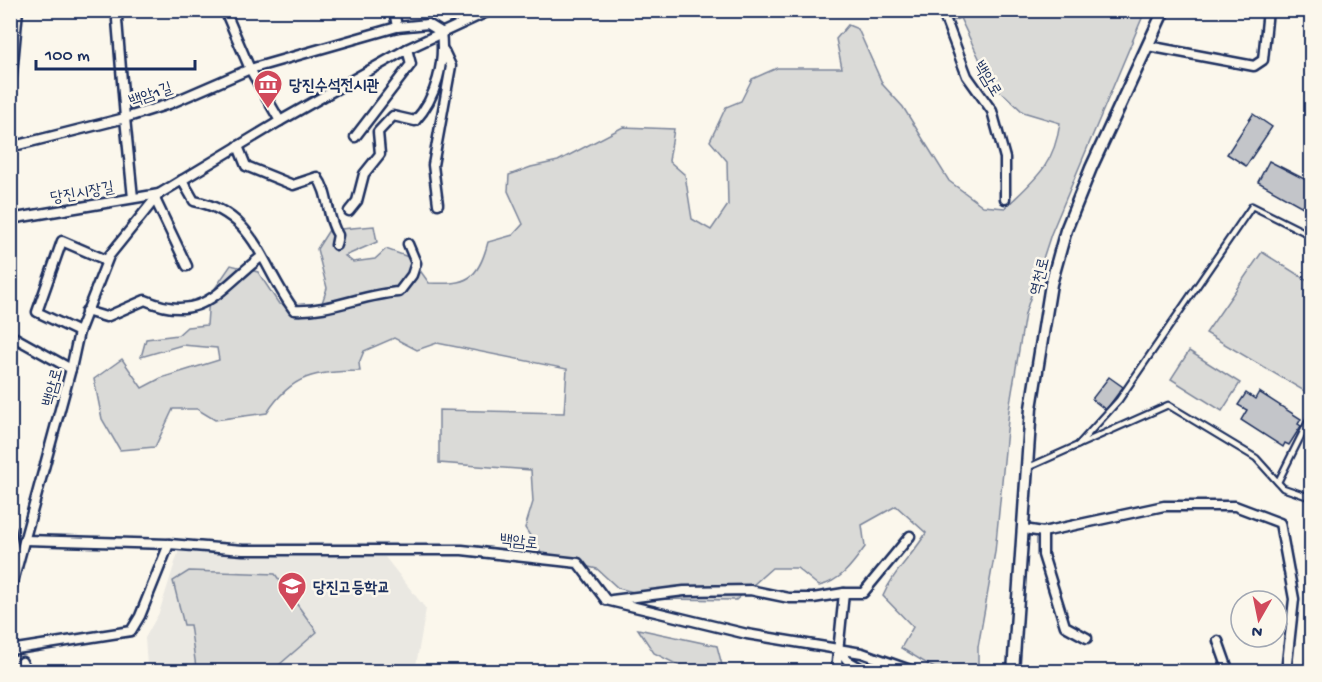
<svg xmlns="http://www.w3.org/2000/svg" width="1322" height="682" font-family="'Gochi Hand','Poor Story',sans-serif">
	<rect width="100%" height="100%" fill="#fbf7ec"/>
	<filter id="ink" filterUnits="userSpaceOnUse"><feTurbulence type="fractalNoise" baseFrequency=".0167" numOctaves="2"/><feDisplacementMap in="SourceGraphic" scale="12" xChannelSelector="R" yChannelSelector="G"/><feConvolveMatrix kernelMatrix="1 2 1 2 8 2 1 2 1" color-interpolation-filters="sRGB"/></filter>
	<g filter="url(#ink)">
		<path fill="#eae8e2" d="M179,550L385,557L426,609L415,671L117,672L147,666L145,638L159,613Z"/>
		<g fill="#dadad7" stroke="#7a849a" stroke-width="1.5">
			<path d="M938,11H1145L1051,234L1025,314L1009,410L995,552L978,647V671H939L901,648L913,627L883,596C893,572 913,555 926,533L896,506L862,525L865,547C852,565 841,581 819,586L797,568H772L736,600L660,599L618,588L597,569L543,556L525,528L533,502L531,470L439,463V410L564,413L567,369L437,343L417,350L394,338L364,351L359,363L360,371C315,372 292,374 267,413L215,420L197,409H173L155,447L120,450L102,419L94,379L122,359L142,388L161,378L219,360L217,348L182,345L141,357L146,339L178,335L187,327L207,325L209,297L231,265L258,272L279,304L320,309L327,288L317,249L329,230L374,226L377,242L345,256L353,262L375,259L386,249L411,258L429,283C467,285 478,280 488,242L513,235L523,224L508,191L509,175L531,167L558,161L623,127L674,129L669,161L685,175L692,219L711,230L728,205L727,161L710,141L726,107L741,101L752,79L777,68H842L836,39L848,25L858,29L883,85L903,107L949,181L983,206L1005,208C1035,179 1054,166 1060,123L1023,112L1005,95L987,83L979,58L960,18L945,24Z"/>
			<path d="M1262,252L1311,283V395L1206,333Z"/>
			<path d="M1189,351L1240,383L1222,411L1171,379Z"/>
			<path d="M189,571L275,574L317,632L272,671H200L196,667L190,625H184L173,581Z"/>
			<path d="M638,629L717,646L723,669L727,671H690L654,653Z"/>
		</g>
		<g fill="#c3c5c9" stroke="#1b2f5e" stroke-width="1.5">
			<path d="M1253,114L1272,127L1246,166L1227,154Z"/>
			<path d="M1269,161L1312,183L1310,211L1258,182Z"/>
			<path d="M1109,377L1123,387L1106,410L1092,399Z"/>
			<path d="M1259,392L1301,419L1298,424L1301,426L1289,445L1285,443L1283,447L1241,420L1247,410L1238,405L1246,393L1255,399Z"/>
			<path d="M1311,619L1312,672H1305Z"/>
		</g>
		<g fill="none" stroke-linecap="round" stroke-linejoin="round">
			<g stroke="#1b2f5e" stroke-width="9">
				<g id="service">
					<path d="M1078,445L1119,400L1252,206L1312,236"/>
					<path d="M1029,467L1168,405L1256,458L1283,488L1312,498"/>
					<path d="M1278,482L1312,414"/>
				</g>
			</g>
			<g stroke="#1b2f5e" stroke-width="13">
				<g id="minor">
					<path d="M220,10L226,13L250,69L280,121"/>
					<path d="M394,10L397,27"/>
					<path d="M942,10L967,76L992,111L1005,158V199"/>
					<path d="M1148,46L1254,66L1263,60L1268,10"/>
					<path d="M10,96L18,10"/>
					<path d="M355,137L411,64L407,49"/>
					<path d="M238,146L246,166L293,185L317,177C330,194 326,217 338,235L336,245"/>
					<path d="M10,147L125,118L117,20L119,10"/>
					<path d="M182,180L194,201C256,213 261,266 294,310C330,312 363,294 399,292L412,275L416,263L408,244"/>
					<path d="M133,198L125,118L169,104L250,69L397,27L428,24L441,32C445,62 437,97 415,121L393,116L378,132L380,154L364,174L357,201L349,211"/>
					<path d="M155,199L187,266"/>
					<path d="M438,204L433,165L451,66L444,51"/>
					<path d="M10,219L159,194"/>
					<path d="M86,311L106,317L145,300C202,325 220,288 261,257"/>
					<path d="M79,332L37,312L62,241L106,260"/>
					<path d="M10,335L71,369"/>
					<path d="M10,529L14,549"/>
					<path d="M1024,529L1043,532L1164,506H1235L1280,523L1294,599L1286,672"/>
					<path d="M1043,532V555L1065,626L1087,638"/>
					<path d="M25,540L169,544L243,550H462L578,563L606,600"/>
					<path d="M10,593L71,369L79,332L109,256L159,194L280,121L407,49L491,10"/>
					<path d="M606,600L747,634L862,653L916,672"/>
					<path d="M612,600L684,591L750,590L789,598H813L844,593"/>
					<path d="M1218,641L1229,672"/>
					<path d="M838,649L848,661L867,672"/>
					<path d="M10,650L131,631L140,616L169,544"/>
					<path d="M10,669L25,668L22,662"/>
					<path d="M836,672L844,593H863L910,536"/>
				</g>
			</g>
			<g stroke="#1b2f5e" stroke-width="15">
				<path id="tertiary" d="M1013,672L1031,408L1051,284L1066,230L1091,168L1164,10"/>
			</g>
			<use href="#service" stroke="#fbf7ec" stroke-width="4.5"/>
			<use href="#minor" stroke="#fbf7ec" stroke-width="8"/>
			<use href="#tertiary" stroke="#fbf7ec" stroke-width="10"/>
		</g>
	</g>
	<defs>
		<g id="museum-pin" transform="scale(1.5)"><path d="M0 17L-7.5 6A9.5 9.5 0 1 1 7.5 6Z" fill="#d1495b" stroke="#fbf7ec"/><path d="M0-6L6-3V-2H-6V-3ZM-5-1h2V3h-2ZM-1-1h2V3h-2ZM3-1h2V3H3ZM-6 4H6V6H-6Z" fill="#fff"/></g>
		<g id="school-pin" transform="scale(1.5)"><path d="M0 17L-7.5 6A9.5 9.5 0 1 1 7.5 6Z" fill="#d1495b" stroke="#fbf7ec"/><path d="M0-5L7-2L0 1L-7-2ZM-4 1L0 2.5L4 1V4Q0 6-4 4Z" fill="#fff"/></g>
	</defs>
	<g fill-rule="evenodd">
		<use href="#museum-pin" x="268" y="84"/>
		<use href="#school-pin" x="292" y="586"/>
	</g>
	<g text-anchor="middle" stroke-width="5" stroke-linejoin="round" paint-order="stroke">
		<g font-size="16" fill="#1b2f5e" stroke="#fbf7ec">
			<text transform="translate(989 78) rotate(59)" y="6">백암로</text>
			<text transform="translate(150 93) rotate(-19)" y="6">백암1길</text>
			<text transform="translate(82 191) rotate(-10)" y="6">당진시장길</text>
			<text transform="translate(1038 276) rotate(-76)" y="6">역천로</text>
			<text transform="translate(51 387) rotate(-75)" y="6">백암로</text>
			<text transform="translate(519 540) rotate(6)" y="6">백암로</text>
		</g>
		<g font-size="16" font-weight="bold" fill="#1b2f5e" stroke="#fbf7ec" text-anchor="start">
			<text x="289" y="90">당진수석전시관</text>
			<text x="313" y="592">당진고등학교</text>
		</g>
	</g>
	<rect width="1322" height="682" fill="none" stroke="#fbf7ec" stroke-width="36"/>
	<rect x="18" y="18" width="1286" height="646" fill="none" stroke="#1b2f5e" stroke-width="2" filter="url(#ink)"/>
	<g transform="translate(1259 619) rotate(189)"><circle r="28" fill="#fbf7ec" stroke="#a1a7b3" stroke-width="1.5"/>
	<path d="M0-4.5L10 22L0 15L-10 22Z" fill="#d1495b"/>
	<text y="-9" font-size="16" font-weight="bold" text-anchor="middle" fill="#1b2f5e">N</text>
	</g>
	<path d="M36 60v9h159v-9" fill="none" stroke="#1b2f5e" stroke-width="3"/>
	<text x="45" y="60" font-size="18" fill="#1b2f5e" stroke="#fbf7ec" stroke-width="4.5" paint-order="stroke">100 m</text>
</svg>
